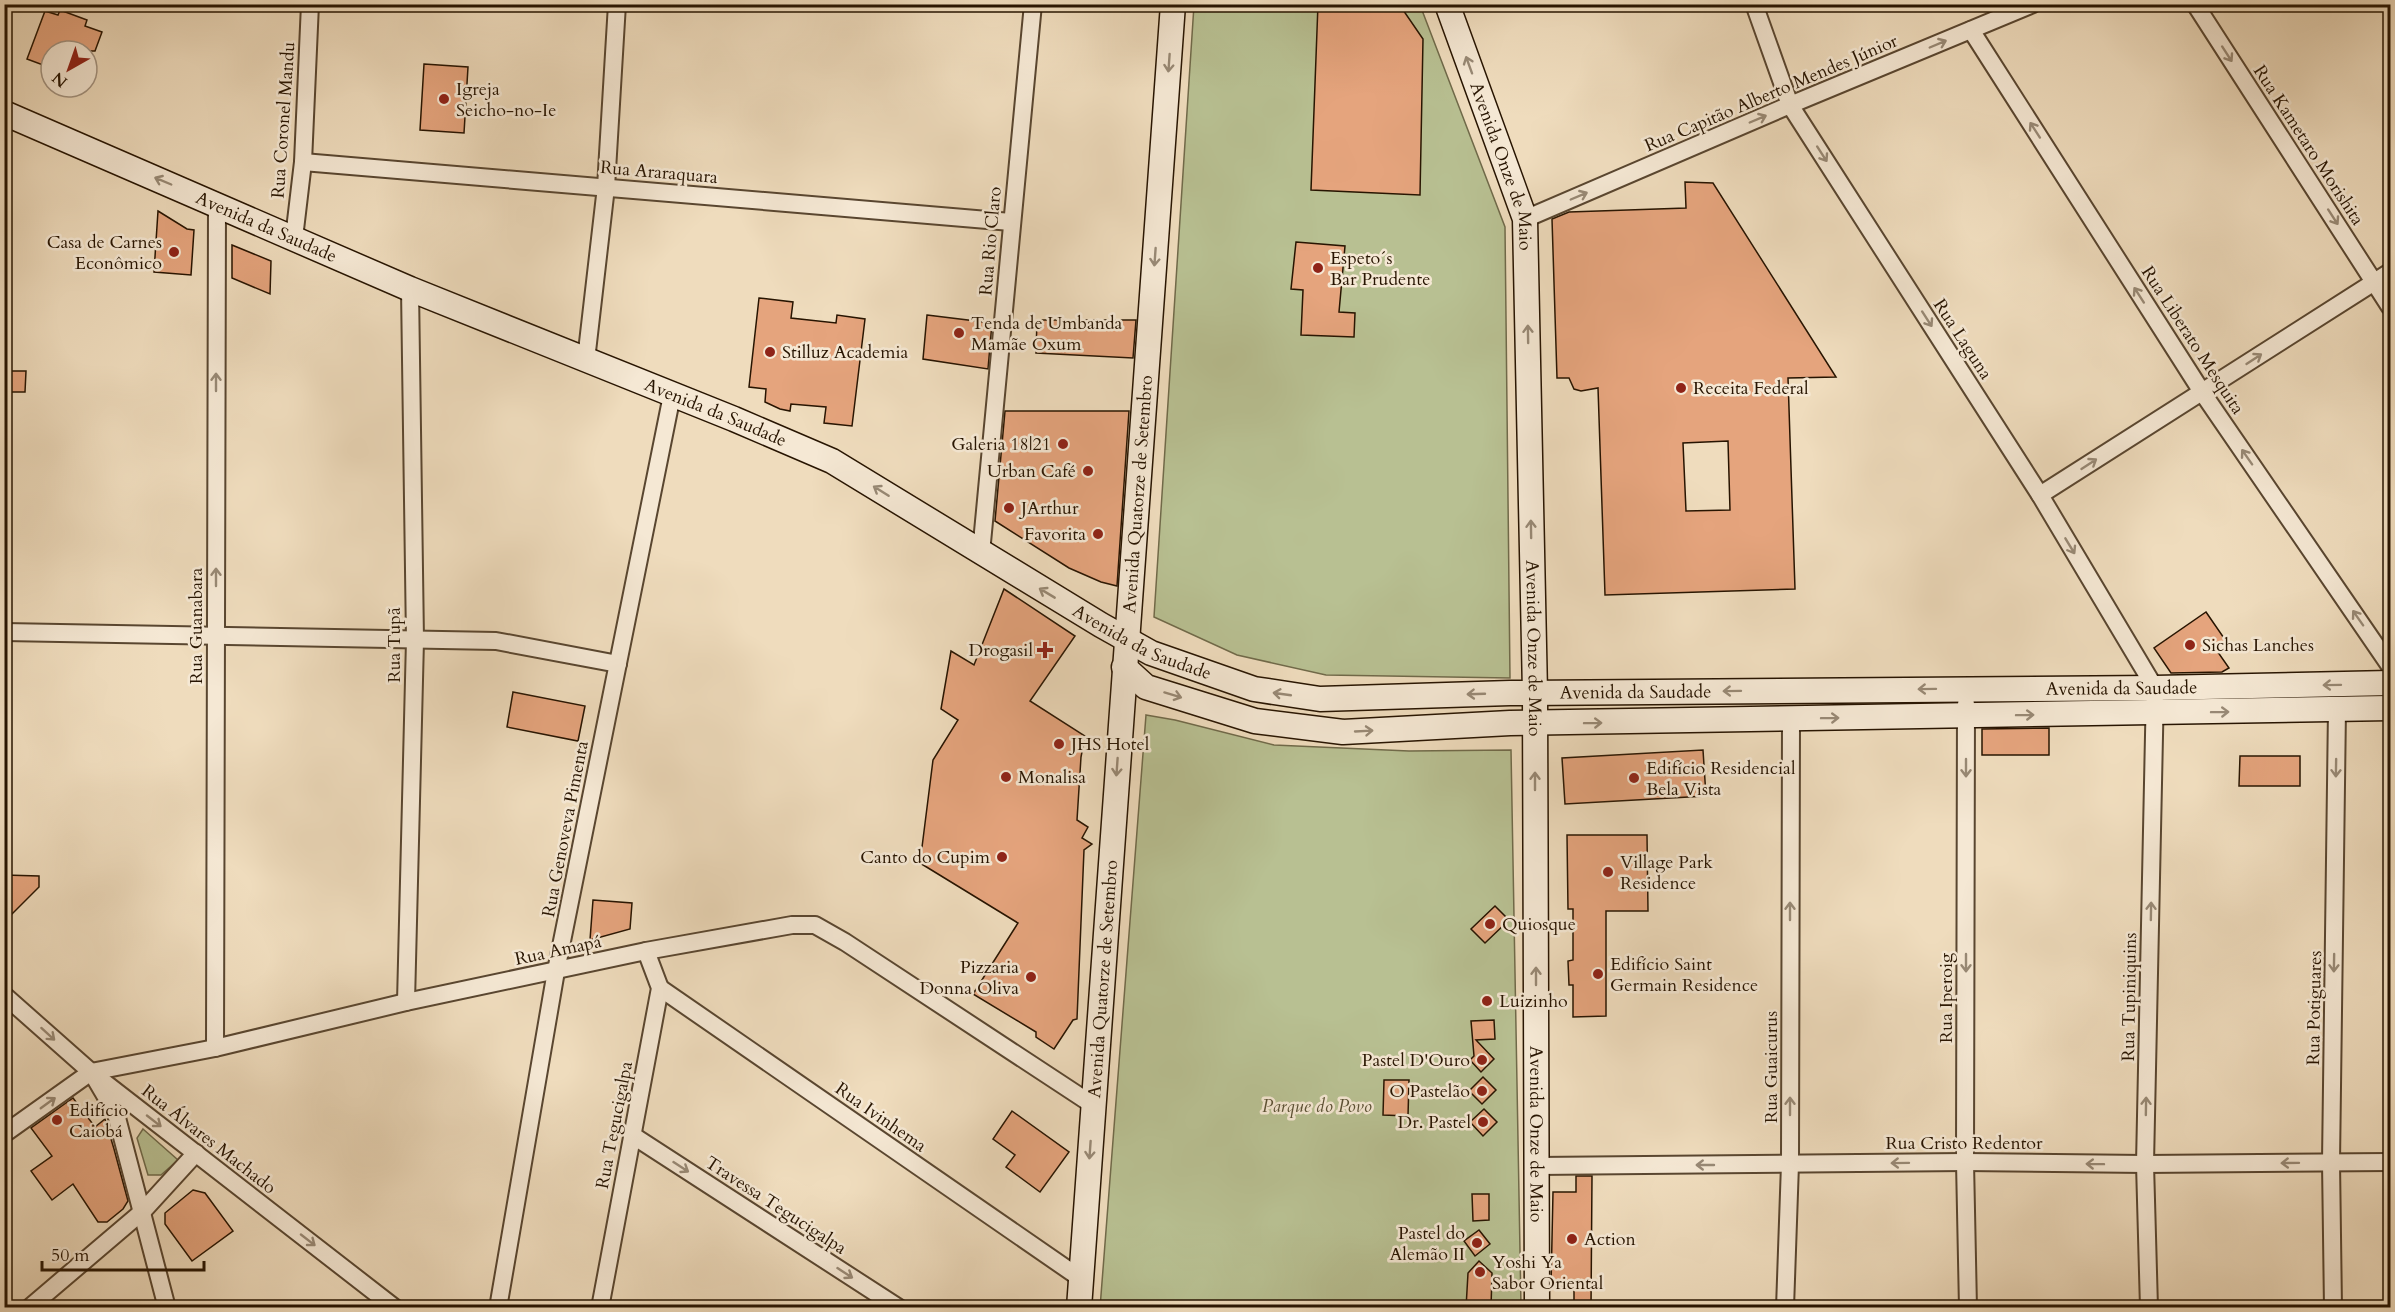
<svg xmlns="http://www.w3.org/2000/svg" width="2395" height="1312" font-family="Cardo,serif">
	<rect width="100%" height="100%" fill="#efdcbd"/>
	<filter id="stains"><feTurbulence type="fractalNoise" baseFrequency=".00333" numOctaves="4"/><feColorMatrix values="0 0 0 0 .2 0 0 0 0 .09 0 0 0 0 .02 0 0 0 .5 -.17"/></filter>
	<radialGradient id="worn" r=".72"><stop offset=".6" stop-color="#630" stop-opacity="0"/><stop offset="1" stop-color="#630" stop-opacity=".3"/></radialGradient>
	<g fill="#b8c092" stroke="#706a4a" stroke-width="1.5">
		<path d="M1194,5H1420L1505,227L1510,678L1326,675L1237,655L1154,617Z"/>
		<path d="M1146,715L1175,720L1274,745L1409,751L1511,750L1521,1307L1100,1308Z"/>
		<path d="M143,1129L178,1160L161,1175H148L137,1138Z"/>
	</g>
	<g fill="#e5a47d" stroke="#271401" stroke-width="1.5" fill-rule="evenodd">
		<path d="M1318,4H1399L1423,39L1420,195L1311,190Z"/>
		<path d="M60,10L87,20L85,26L102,32L95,51H51V68L27,59L45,11L58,15Z"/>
		<path d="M424,64L468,67L464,133L420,130Z"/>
		<path d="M1685,182L1713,183L1836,377L1788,378L1795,589L1605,595L1598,388L1581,391L1574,389L1569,378H1557L1552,219L1569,212L1686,208ZM1728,441L1730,510L1686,511L1683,443Z"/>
		<path d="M158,211L187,229L194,230L191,275L154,272Z"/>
		<path d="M1296,242L1345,246L1339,312L1355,313L1354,337L1301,335L1303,290L1291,289Z"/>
		<path d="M232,245L271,261L270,294L232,278Z"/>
		<path d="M759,298L793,302L791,318L836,323L837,315L865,319L852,426L824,423L826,407L791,404L790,411L780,409L765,402L766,389L749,387Z"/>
		<path d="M927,315L992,323L988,369L923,359Z"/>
		<path d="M1037,320H1136L1133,358L1036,353Z"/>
		<path d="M4,371H26L25,392H4Z"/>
		<path d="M1005,411H1129L1117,586L1101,582L1069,568L995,521Z"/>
		<path d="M1004,589L1075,636L1030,701L1085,736L1081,757L1077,820L1088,827L1082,838L1092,844L1084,850L1077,1019L1073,1020L1054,1049L1036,1037V1032L973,994L1018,923L920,863L933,760L958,720L941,709L951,651L974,665Z"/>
		<path d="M2206,612L2226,641L2215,648L2229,668L2222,672L2171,673L2154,648Z"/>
		<path d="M513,692L585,706L578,741L507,727Z"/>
		<path d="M2049,728V755H1982V729Z"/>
		<path d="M1703,750L1706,796L1565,804L1562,758Z"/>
		<path d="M2240,756H2300V786H2239Z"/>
		<path d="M1567,835H1647L1648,911H1606V1016L1573,1017V985H1569L1568,961L1573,960V909H1568Z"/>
		<path d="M4,875L39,876V887L4,922Z"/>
		<path d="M593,900L632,903L630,929L590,940Z"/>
		<path d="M1495,906L1509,920L1485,943L1471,929Z"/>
		<path d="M1494,1020L1495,1039L1476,1040L1494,1059L1481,1072L1470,1060L1474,1056L1471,1021Z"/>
		<path d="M1483,1077L1496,1090L1482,1104L1469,1091Z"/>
		<path d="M1384,1080H1409L1408,1116L1383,1115Z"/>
		<path d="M73,1098L95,1127L105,1119L114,1149L128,1201L123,1209L107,1222H98L73,1184L52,1200L31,1171L52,1156L31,1128Z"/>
		<path d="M1484,1109L1497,1122L1483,1136L1470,1122Z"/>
		<path d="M1012,1111L1069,1152L1040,1192L1006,1167L1015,1155L993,1139Z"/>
		<path d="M1576,1176H1592L1591,1308H1574V1287L1551,1286L1553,1192H1576Z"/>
		<path d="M193,1190L205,1193L233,1231L192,1261L165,1224V1213Z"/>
		<path d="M1472,1194H1489V1220L1473,1221Z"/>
		<path d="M1479,1230L1490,1244L1475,1256L1464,1241Z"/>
		<path d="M1479,1261L1492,1273L1491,1308H1466L1468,1273Z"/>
	</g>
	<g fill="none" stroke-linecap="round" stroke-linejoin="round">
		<g stroke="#594630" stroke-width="20">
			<g id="street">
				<path d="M1754,4L1790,105L2040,495L2155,688L2145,1164L2149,1308"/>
				<path d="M2195,4L2390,307"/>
				<path d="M1971,30L2202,392L2390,666"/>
				<path d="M303,162L1011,222"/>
				<path d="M1525,219L1790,105L2033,4"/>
				<path d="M294,238L303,162L310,4"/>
				<path d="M586,360L606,187L617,4"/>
				<path d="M2040,495L2390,272"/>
				<path d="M981,553L1033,4"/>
				<path d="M4,632L496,641L618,664"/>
				<path d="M1966,704L1965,1162L1968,1308"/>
				<path d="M660,988L1080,1278"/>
				<path d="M4,995L91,1072L395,1308"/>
				<path d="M406,1002L415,640L410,289"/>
				<path d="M215,1048L217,204"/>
				<path d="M96,1080L116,1114L167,1308"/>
				<path d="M4,1134L91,1072L215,1048L406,1002L646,951L792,925H815L845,942L1093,1105"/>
				<path d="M632,1135L899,1308"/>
				<path d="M1537,1166L1965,1162L2145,1164L2390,1162"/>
				<path d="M29,1308L143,1211L196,1153"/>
				<path d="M498,1308L556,971L672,395"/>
				<path d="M600,1308L660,988L646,951"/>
				<path d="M1785,1308L1790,1164L1791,719"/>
				<path d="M2333,1308L2331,1162L2337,709"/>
			</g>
		</g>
		<g stroke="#271401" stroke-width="27">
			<g id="secondary">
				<path id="s1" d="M1447,4L1525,219L1535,693L1537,1308"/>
				<path id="s2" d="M4,113L410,289L734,419L832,461L1101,625L1151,653L1254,689L1320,699L1510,693L2155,688L2390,683"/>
				<path d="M1124,667L1146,687L1255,721L1343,732L1510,723L2390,708"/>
				<path id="s3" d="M1079,1308L1173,4"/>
			</g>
		</g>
		<use href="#street" stroke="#f5e8d4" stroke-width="16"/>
		<use href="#secondary" stroke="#f5e8d4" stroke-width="24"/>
	</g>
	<defs><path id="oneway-shaft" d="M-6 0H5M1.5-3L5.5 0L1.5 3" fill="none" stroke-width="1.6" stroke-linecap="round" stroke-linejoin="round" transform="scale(1.5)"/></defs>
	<g stroke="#988975">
		<use href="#oneway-shaft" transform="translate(1938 44) rotate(-23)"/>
		<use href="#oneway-shaft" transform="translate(2227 54) rotate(57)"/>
		<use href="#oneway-shaft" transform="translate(1169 63) rotate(94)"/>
		<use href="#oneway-shaft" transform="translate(1469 65) rotate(-110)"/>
		<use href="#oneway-shaft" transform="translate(1758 119) rotate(-23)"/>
		<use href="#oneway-shaft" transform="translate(2035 130) rotate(-123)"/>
		<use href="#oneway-shaft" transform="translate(1822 154) rotate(57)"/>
		<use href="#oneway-shaft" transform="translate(163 181) rotate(-157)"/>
		<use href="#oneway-shaft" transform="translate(1579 196) rotate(-23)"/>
		<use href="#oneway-shaft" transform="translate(2333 217) rotate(57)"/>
		<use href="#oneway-shaft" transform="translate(1155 257) rotate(94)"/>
		<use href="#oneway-shaft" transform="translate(2139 295) rotate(-123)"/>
		<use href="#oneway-shaft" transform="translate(1927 319) rotate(57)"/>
		<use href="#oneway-shaft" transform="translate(1528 334) rotate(-91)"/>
		<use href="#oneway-shaft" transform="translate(2254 359) rotate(-33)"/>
		<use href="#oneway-shaft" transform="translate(216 382) rotate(-90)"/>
		<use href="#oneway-shaft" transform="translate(2247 457) rotate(-125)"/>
		<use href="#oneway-shaft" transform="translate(2089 464) rotate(-33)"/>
		<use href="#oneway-shaft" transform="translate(881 491) rotate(-148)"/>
		<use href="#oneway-shaft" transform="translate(1531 529) rotate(-91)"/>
		<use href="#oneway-shaft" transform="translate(2070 546) rotate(59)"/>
		<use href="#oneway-shaft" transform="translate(216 577) rotate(-90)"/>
		<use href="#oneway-shaft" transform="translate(1047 593) rotate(-149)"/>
		<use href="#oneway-shaft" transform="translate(2358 618) rotate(-125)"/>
		<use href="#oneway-shaft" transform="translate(2332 685) rotate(179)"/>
		<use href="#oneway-shaft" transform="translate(1927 689) rotate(179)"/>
		<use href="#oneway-shaft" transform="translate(1732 691) rotate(179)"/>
		<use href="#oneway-shaft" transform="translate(1282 694) rotate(-172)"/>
		<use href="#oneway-shaft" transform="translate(1476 694) rotate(178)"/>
		<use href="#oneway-shaft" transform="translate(1173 695) rotate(17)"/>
		<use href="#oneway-shaft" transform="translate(2220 712) rotate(-1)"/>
		<use href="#oneway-shaft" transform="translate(2025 715) rotate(-1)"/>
		<use href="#oneway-shaft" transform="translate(1830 718) rotate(-1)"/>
		<use href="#oneway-shaft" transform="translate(1593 723) rotate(-1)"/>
		<use href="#oneway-shaft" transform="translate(1364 731) rotate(-3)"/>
		<use href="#oneway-shaft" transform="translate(1117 767) rotate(94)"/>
		<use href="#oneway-shaft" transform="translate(1966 768) rotate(90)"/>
		<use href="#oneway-shaft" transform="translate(2336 768) rotate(91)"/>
		<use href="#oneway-shaft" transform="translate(1535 781) rotate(-90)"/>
		<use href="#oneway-shaft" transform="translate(1790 911) rotate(-90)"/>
		<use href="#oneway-shaft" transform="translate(2151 911) rotate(-89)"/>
		<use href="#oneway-shaft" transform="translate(1966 963) rotate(90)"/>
		<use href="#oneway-shaft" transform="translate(2334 963) rotate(91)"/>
		<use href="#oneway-shaft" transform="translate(1536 976) rotate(-90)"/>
		<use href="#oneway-shaft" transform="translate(48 1034) rotate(42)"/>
		<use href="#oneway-shaft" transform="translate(48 1103) rotate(-36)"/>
		<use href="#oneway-shaft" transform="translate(1790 1106) rotate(-90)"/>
		<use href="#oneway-shaft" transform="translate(2146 1106) rotate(-89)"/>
		<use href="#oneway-shaft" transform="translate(154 1121) rotate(38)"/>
		<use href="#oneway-shaft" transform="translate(1090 1150) rotate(94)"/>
		<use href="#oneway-shaft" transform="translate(1900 1163) rotate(179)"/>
		<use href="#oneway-shaft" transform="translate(2290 1163) rotate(179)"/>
		<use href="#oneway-shaft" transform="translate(2095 1164) rotate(-179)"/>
		<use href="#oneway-shaft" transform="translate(1705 1165) rotate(180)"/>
		<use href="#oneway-shaft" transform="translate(681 1167) rotate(33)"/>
		<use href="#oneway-shaft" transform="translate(308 1240) rotate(38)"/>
		<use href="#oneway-shaft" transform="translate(845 1273) rotate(33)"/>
	</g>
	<g fill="#8f2418" stroke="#f5e8d4" stroke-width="2">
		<circle cx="444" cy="99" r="6"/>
		<circle cx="174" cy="252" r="6"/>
		<circle cx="1318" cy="268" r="6"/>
		<circle cx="959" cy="333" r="6"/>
		<circle cx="770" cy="352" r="6"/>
		<circle cx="1681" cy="388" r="6"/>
		<circle cx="1063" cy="444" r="6"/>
		<circle cx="1088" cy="471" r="6"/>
		<circle cx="1009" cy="508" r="6"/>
		<circle cx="1098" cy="534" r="6"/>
		<circle cx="2190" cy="645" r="6"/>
		<path d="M1042 641h6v6h6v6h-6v6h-6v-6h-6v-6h6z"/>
		<circle cx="1059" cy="744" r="6"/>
		<circle cx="1006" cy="777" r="6"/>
		<circle cx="1634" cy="778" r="6"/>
		<circle cx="1002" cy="857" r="6"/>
		<circle cx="1608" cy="872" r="6"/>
		<circle cx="1490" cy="924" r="6"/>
		<circle cx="1598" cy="974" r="6"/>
		<circle cx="1031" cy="977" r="6"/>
		<circle cx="1487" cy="1001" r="6"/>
		<circle cx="1482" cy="1060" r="6"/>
		<circle cx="1482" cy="1091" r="6"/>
		<circle cx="57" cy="1120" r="6"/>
		<circle cx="1483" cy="1122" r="6"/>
		<circle cx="1572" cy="1239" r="6"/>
		<circle cx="1477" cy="1243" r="6"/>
		<circle cx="1480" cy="1272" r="6"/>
	</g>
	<g text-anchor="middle" stroke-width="5" stroke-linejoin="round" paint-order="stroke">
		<g font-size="18" fill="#271401" stroke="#f5e8d4" text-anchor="start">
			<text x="456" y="95">Igreja<tspan x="456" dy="21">Seicho-no-Ie</tspan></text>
			<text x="162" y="248" text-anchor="end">Casa de Carnes<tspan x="162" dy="21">Econômico</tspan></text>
			<text x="1330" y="264">Espeto´s<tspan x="1330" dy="21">Bar Prudente</tspan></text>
			<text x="971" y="329">Tenda de Umbanda<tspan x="971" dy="21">Mamãe Oxum</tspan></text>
			<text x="782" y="358">Stilluz Academia</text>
			<text x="1693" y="394">Receita Federal</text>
			<text x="1051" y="450" text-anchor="end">Galeria 18|21</text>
			<text x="1076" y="477" text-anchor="end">Urban Café</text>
			<text x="1021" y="514">JArthur</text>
			<text x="1086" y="540" text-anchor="end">Favorita</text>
			<text x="2202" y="651">Sichas Lanches</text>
			<text x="1033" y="656" text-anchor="end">Drogasil</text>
			<text x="1071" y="750">JHS Hotel</text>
			<text x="1646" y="774">Edifício Residencial<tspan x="1646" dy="21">Bela Vista</tspan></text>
			<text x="1018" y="783">Monalisa</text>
			<text x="990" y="863" text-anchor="end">Canto do Cupim</text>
			<text x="1620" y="868">Village Park<tspan x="1620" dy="21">Residence</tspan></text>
			<text x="1502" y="930">Quiosque</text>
			<text x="1610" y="970">Edifício Saint<tspan x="1610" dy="21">Germain Residence</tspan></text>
			<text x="1019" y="973" text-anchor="end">Pizzaria<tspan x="1019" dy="21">Donna Oliva</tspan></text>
			<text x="1499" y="1007">Luizinho</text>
			<text x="1470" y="1066" text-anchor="end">Pastel D'Ouro</text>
			<text x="1470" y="1097" text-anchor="end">O Pastelão</text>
			<text x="69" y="1116">Edifício<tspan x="69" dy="21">Caiobá</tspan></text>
			<text x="1471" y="1128" text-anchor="end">Dr. Pastel</text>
			<text x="1465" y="1239" text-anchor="end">Pastel do<tspan x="1465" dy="21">Alemão II</tspan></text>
			<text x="1584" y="1245">Action</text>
			<text x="1492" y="1268">Yoshi Ya<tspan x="1492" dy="21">Sabor Oriental</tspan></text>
		</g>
		<g font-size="18" fill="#271401" stroke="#f5e8d4">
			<text transform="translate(1771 93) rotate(-23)" y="6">Rua Capitão Alberto Mendes Júnior</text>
			<text transform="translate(283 120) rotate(-86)" y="6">Rua Coronel Mandu</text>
			<text transform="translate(2309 145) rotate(57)" y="6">Rua Kametaro Morishita</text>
			<text dy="6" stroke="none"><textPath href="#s1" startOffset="172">Avenida Onze de Maio</textPath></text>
			<text transform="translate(659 172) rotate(5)" y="6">Rua Araraquara</text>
			<text dy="6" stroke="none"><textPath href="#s2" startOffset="286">Avenida da Saudade</textPath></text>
			<text transform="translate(990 241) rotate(-85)" y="6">Rua Rio Claro</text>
			<text transform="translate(1963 339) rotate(57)" y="6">Rua Laguna</text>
			<text transform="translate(2193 340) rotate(57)" y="6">Rua Liberato Mesquita</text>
			<text dy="6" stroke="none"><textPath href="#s2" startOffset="772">Avenida da Saudade</textPath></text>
			<text dy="6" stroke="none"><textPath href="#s3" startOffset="816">Avenida Quatorze de Setembro</textPath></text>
			<text transform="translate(196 626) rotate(-90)" y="6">Rua Guanabara</text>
			<text dy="6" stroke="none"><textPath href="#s2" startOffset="1258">Avenida da Saudade</textPath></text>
			<text transform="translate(394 645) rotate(-90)" y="6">Rua Tupã</text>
			<text dy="6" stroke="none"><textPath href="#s1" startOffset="658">Avenida Onze de Maio</textPath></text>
			<text dy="6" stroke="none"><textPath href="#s2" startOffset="2248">Avenida da Saudade</textPath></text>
			<text dy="6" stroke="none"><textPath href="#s2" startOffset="1762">Avenida da Saudade</textPath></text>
			<text transform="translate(565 829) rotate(-79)" y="6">Rua Genoveva Pimenta</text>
			<text transform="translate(558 950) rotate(-12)" y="6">Rua Amapá</text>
			<text dy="6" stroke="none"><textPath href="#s3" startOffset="330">Avenida Quatorze de Setembro</textPath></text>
			<text transform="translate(2129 997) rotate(-89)" y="6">Rua Tupiniquins</text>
			<text transform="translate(1946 998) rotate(-90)" y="6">Rua Iperoig</text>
			<text transform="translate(2314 1008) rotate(-89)" y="6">Rua Potiguares</text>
			<text transform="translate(1771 1067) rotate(-90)" y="6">Rua Guaicurus</text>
			<text transform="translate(881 1117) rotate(35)" y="6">Rua Ivinhema</text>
			<text transform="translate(614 1125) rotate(-79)" y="6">Rua Tegucigalpa</text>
			<text dy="6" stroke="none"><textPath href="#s1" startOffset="1144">Avenida Onze de Maio</textPath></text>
			<text transform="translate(209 1139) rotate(38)" y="6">Rua Álvares Machado</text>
			<text x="1964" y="1149">Rua Cristo Redentor</text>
			<text transform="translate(776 1205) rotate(33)" y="6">Travessa Tegucigalpa</text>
		</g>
		<g font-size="18" font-style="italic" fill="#5a5034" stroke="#f5e8d4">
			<text x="1317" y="1112">Parque do Povo</text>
		</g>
	</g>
	<rect width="2395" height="1312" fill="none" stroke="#efdcbd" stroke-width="24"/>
	<rect x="6" y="6" width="2383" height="1300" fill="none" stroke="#271401" stroke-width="3"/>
	<rect x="12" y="12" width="2371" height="1288" fill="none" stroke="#271401" stroke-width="1.5"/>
	<g transform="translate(69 69) rotate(220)"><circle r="28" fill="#f5e8d4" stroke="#a39380" stroke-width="1.5"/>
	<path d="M0-4.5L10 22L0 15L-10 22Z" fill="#8f2418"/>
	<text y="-9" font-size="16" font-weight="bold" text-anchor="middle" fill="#271401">N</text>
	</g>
	<path d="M42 1261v9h162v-9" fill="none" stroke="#271401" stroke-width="3"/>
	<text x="51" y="1261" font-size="18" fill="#271401" stroke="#f5e8d4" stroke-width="4.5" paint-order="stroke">50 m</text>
	<rect width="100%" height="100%" filter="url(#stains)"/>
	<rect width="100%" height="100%" fill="url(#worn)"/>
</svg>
